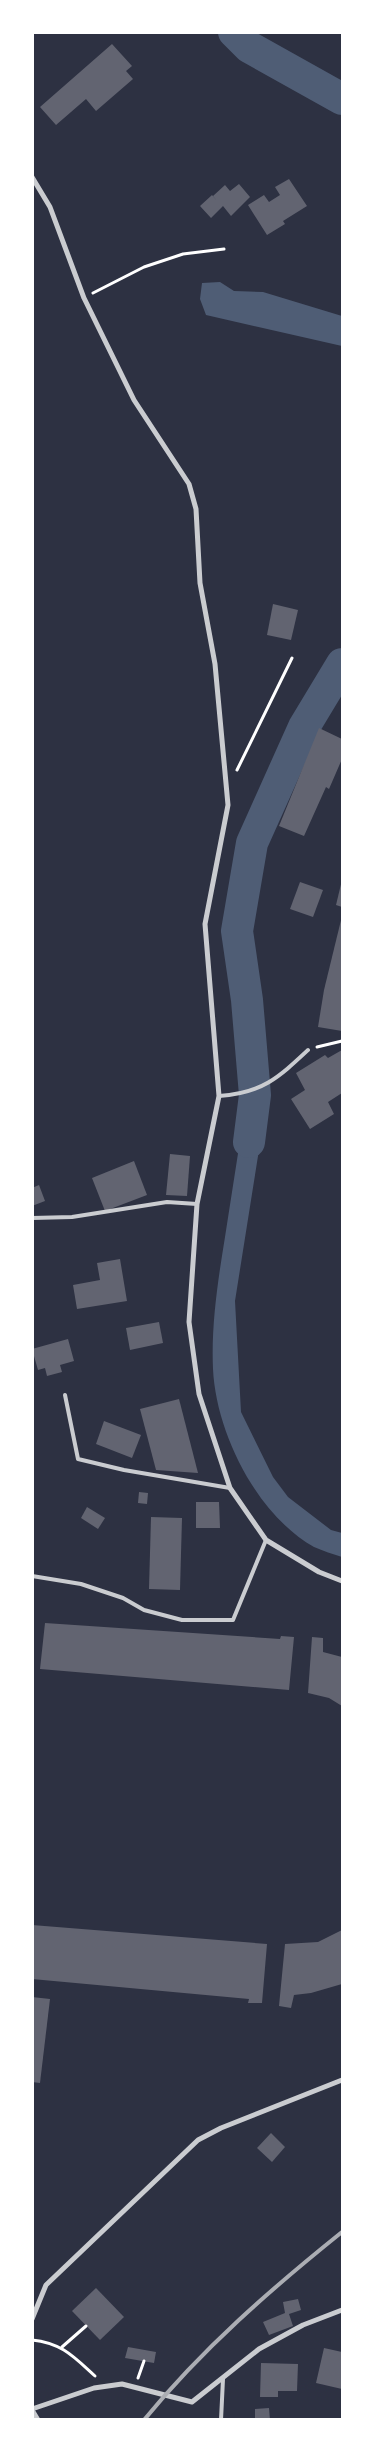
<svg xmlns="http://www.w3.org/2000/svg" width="375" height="2452" font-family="Rubik,sans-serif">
	<rect width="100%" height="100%" fill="#2d3142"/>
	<g fill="#4f5d75">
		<path d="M220,282L234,291L263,292L342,316V346L206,315L200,299L202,283Z"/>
		<path d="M268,1093L235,1301L241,1412L273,1477L288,1497L331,1530L342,1533V1557C333,1554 323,1551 314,1547C257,1515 216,1433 213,1369C211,1325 218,1280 225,1237C232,1192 239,1147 246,1102Z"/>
	</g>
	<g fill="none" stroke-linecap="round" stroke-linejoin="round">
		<g stroke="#4f5d75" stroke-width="32">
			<path d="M234,32L249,47L342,99"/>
			<path d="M249,1142L255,1095L247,1000L237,931L252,843L304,727L342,664"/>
		</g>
	</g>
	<g fill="#626471">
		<path d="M112,44L132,66L126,71L133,79L96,111L86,99L56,125L40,107Z"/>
		<path d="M289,179L307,206L283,221L285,224L267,235L248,205L264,195L269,202L280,195L275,187Z"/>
		<path d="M239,184L250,197L231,216L223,206L211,218L200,206L212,195L218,202L213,196L225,185L230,191Z"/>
		<path d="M273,604L298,610L291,640L267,635Z"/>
		<path d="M319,728L342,739V759L329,789L326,787L304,836L279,826Z"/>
		<path d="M342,880V907L336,905Z"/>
		<path d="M300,882L323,890L313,917L290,909Z"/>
		<path d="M342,916V1031L318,1027L324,990Z"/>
		<path d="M342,1050V1093L328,1102L334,1114L310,1129L291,1099L305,1090L296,1073L325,1055L328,1058Z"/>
		<path d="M170,1154L190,1156L187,1196L166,1195Z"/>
		<path d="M134,1161L147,1195L105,1211L92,1178Z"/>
		<path d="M39,1185L45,1201L32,1206V1188Z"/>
		<path d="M120,1259L127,1301L77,1309L73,1285L100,1280L97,1263Z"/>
		<path d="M159,1322L163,1343L130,1350L126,1328Z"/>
		<path d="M68,1339L74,1361L60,1365L62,1372L47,1376L45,1368L38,1370L32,1349Z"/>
		<path d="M179,1399L198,1473L156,1470L140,1409Z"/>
		<path d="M104,1421L141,1435L132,1458L96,1444Z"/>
		<path d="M139,1492L148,1493L147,1504L138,1503Z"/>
		<path d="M196,1502H219L220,1528H196Z"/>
		<path d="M87,1507L105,1518L98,1529L81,1518Z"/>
		<path d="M151,1517L182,1518L180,1590L149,1589Z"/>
		<path d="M45,1623L280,1639L281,1636L294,1637L289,1690L40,1669Z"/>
		<path d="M312,1637L323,1638V1652L342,1657V1706L329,1698L308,1693Z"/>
		<path d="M32,1925L267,1944L262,2003H248L249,1999L32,1979Z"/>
		<path d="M342,1930V1984L311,1993L294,1995L291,2008L279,2006L285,1944L318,1942Z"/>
		<path d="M32,1997L50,1999L40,2083L32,2082Z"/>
		<path d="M271,2133L285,2147L272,2162L257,2148Z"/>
		<path d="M96,2288L124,2317L100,2340L72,2311Z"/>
		<path d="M298,2299L301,2310L289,2314L293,2326L269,2335L263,2322L285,2313L283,2302Z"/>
		<path d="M128,2347L156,2352L154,2363L125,2358Z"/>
		<path d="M324,2348L342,2352V2389L316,2383Z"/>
		<path d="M261,2363L298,2364L297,2391H278V2397H260Z"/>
		<path d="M269,2408L270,2420H255V2409Z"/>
	</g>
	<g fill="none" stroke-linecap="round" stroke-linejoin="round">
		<g stroke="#fff" stroke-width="3">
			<path d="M93,293L144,267L183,254L224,249"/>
			<path d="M237,770L292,658"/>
			<path d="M317,1047L342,1041"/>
			<path d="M32,2340C62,2343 74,2357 95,2376"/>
			<path d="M62,2347L86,2326"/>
			<path d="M138,2378L144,2361"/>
		</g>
		<g stroke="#caccd0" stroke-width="4">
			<path d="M219,1096C262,1093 278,1078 308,1050"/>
			<path d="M32,1218L72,1217L167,1202L197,1204"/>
			<path d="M65,1395L78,1459L124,1470L230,1488"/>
			<path d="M32,1576L81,1584L123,1598L144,1610L182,1620H233L266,1540"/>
			<path d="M221,2420L223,2379"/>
		</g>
		<g stroke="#caccd0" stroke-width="5">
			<path d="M32,177L50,207L84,298L134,400L189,484L196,509L200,583L215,664L228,805L205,924L219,1096L197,1204L189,1322L199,1394L230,1488L266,1540L319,1572L342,1581"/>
			<path d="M32,2319L46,2285L198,2140L221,2128L342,2080"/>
			<path d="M32,2409L94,2388L122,2384L192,2402L259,2349L303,2325L342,2310"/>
			<path d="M32,2410L38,2420"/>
		</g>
		<path stroke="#abadb3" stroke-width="4" d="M144,2420C202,2349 271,2289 342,2232"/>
	</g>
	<rect width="375" height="2452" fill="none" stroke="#ffffff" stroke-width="68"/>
</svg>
